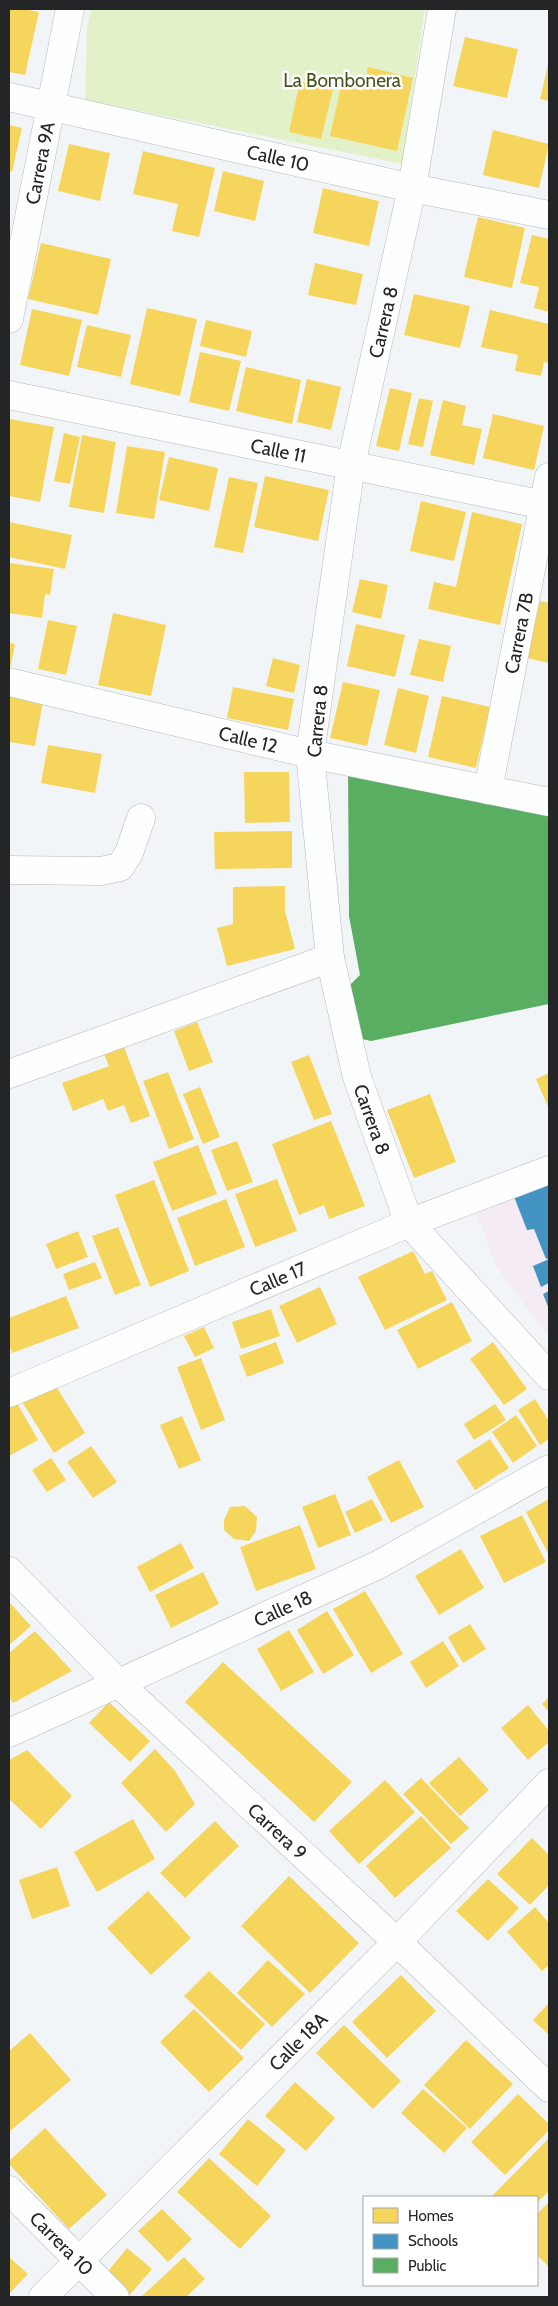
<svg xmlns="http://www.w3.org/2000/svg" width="558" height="2306" font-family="Cabin,sans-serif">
	<rect width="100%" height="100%" fill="#f2f5f7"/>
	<path fill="#f4ebf5" d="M549,1182V1334L539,1325L496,1266L476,1212Z"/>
	<path fill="#e3f1c8" d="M91,9H425L402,164L85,100L87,27Z"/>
	<g fill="#f6d55c">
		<path d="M9,9H23L39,12L25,75L9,72Z"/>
		<path d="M465,37L518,49L507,98L453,86Z"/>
		<path d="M549,61V101L540,99Z"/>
		<path d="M368,67L413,78L397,151L330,136L341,86L363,91Z"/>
		<path d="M300,81L333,89L321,139L289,132Z"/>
		<path d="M9,125L22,128L12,172L9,171Z"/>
		<path d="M493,130L549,144L539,188L483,175Z"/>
		<path d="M69,144L110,153L100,201L58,191Z"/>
		<path d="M143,151L215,168L199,237L172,231L178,204L133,194Z"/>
		<path d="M223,171L264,181L255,221L214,211Z"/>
		<path d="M323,188L379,201L369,246L313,233Z"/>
		<path d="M478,217L525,228L512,288L464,277Z"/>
		<path d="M532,235L549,239V312L534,308L539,287L520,283Z"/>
		<path d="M41,243L111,259L98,315L28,299Z"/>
		<path d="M315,263L363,274L356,305L308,295Z"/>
		<path d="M414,294L470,306L460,348L404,335Z"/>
		<path d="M147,308L197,319L180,396L130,384Z"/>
		<path d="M32,309L82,320L69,376L20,365Z"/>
		<path d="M490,310L549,324V363L544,362L541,376L515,371L518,355L481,347Z"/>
		<path d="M206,320L252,331L246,357L200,346Z"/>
		<path d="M87,325L131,335L121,377L77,367Z"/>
		<path d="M200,352L241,361L229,411L189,402Z"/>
		<path d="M246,367L301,380L292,424L236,411Z"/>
		<path d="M307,379L341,387L331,430L297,422Z"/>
		<path d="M390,388L412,393L399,451L376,446Z"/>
		<path d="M419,398L433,401L423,447L408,444Z"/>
		<path d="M443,400L466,406L462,425L482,429L474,465L430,455Z"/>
		<path d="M493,414L544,426L534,470L483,458Z"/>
		<path d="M10,419L54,427L40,502L9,496Z"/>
		<path d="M64,433L80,437L70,484L54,481Z"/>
		<path d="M82,435L116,442L104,513L69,507Z"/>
		<path d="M127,446L165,452L154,519L116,513Z"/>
		<path d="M169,457L218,468L209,511L159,500Z"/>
		<path d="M265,476L329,490L318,541L254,527Z"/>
		<path d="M229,477L258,483L243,553L214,547Z"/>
		<path d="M421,501L466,512L454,561L410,551Z"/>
		<path d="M472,512L522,524L500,625L428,609L434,582L456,587Z"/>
		<path d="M9,522L72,535L65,569L9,557Z"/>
		<path d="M9,563L54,569L50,595L45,594L42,618L9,613Z"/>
		<path d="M360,579L388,585L381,619L352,612Z"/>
		<path d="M540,601L549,603V663L527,658Z"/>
		<path d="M113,613L166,625L151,696L98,685Z"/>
		<path d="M48,620L77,626L66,675L38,669Z"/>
		<path d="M356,624L405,635L395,677L347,666Z"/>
		<path d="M419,639L451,646L443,682L410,675Z"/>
		<path d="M9,643L15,644L10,669H9Z"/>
		<path d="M273,658L300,665L294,693L266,686Z"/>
		<path d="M343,682L380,690L367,746L330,738Z"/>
		<path d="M233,687L294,699L288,730L227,718Z"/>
		<path d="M398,688L429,696L416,753L384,745Z"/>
		<path d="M9,695L43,701L35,746L9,742Z"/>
		<path d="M442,696L490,707L476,768L428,757Z"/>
		<path d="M48,745L102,754L95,793L41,783Z"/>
		<path d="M244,772H289L290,822L245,823Z"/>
		<path d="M413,813H517V879H414V884L350,885L349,814Z"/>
		<path d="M531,815L549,819V865L523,860Z"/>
		<path d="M292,831V868L215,869L214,832Z"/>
		<path d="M285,886V911L295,949L227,966L217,928L233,924V887Z"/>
		<path d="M549,940V974L516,983L507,952Z"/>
		<path d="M494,953L501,985L435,999L428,968Z"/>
		<path d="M420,974L429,1006L359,1023L351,990Z"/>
		<path d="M197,1022L213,1062L189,1071L174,1031Z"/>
		<path d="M124,1047L150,1116L131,1123L124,1105L108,1111L103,1099L73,1111L62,1083L109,1066L104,1054Z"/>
		<path d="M309,1055L332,1114L314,1120L291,1062Z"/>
		<path d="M168,1072L194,1139L169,1149L143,1081Z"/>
		<path d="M549,1073V1109L536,1079Z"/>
		<path d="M200,1087L220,1137L203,1144L183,1094Z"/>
		<path d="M430,1094L456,1162L414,1178L387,1110Z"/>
		<path d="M331,1121L365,1206L329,1219L324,1205L299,1215L272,1144Z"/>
		<path d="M237,1141L253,1182L227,1191L211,1150Z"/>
		<path d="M198,1145L217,1194L172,1211L153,1162Z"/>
		<path d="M277,1179L297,1231L255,1247L235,1194Z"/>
		<path d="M154,1180L189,1271L150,1287L115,1195Z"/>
		<path d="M226,1199L245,1247L195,1266L177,1218Z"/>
		<path d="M118,1227L141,1285L115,1295L92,1236Z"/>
		<path d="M78,1231L88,1257L56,1269L46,1244Z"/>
		<path d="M413,1251L425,1274L432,1271L447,1300L385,1330L358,1277Z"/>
		<path d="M95,1262L102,1278L69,1290L63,1274Z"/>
		<path d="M320,1287L337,1324L297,1343L279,1306Z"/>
		<path d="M66,1296L79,1328L12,1353L9,1345V1318Z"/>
		<path d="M452,1302L472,1341L418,1369L397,1330Z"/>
		<path d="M271,1309L280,1336L241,1349L232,1322Z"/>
		<path d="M204,1327L214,1348L195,1357L184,1336Z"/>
		<path d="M276,1342L284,1363L247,1377L239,1356Z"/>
		<path d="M493,1342L527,1389L504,1405L470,1359Z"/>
		<path d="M201,1358L225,1420L201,1430L177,1367Z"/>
		<path d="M53,1381L85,1433L54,1453L21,1400Z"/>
		<path d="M535,1399L549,1421V1439L540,1445L518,1410Z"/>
		<path d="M16,1401L38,1440L9,1456V1405Z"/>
		<path d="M495,1404L506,1420L474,1440L464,1424Z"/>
		<path d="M516,1415L537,1446L513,1463L492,1432Z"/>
		<path d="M182,1416L201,1460L179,1469L160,1425Z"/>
		<path d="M490,1439L509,1468L475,1490L456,1461Z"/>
		<path d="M91,1446L117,1482L93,1498L67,1462Z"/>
		<path d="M51,1458L66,1480L47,1492L32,1470Z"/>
		<path d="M399,1460L424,1507L391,1523L367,1477Z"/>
		<path d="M335,1494L351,1535L318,1548L302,1507Z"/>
		<path d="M372,1499L383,1520L355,1533L345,1512Z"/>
		<path d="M549,1499V1555L526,1512Z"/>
		<path d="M245,1506L257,1517L256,1531L249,1541L234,1539L224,1530V1520L230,1507Z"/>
		<path d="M522,1515L546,1562L504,1583L480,1536Z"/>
		<path d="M300,1525L316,1569L256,1591L240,1547Z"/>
		<path d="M181,1543L194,1568L150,1592L137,1567Z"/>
		<path d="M461,1549L484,1588L439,1615L415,1576Z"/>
		<path d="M203,1572L219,1604L171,1628L155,1595Z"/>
		<path d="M365,1591L403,1654L371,1673L333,1609Z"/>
		<path d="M9,1602L31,1626L9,1645Z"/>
		<path d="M327,1611L354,1655L323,1674L297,1630Z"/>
		<path d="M470,1624L486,1649L463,1663L448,1637Z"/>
		<path d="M289,1630L314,1672L281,1691L257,1649Z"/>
		<path d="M35,1631L72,1671L13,1703L9,1697V1653Z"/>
		<path d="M443,1641L459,1666L426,1688L410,1662Z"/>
		<path d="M223,1662L352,1782L314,1822L185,1702Z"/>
		<path d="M549,1697V1712L542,1704Z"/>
		<path d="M109,1702L150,1741L130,1762L89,1723Z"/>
		<path d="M528,1705L549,1731V1742L528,1760L501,1728Z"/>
		<path d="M155,1749L175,1771L195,1804L166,1832L121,1783Z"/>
		<path d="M27,1750L72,1796L41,1829L9,1799V1760Z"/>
		<path d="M459,1757L489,1790L460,1816L429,1783Z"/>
		<path d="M421,1778L469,1828L451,1844L403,1794Z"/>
		<path d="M385,1780L415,1812L359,1864L329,1831Z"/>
		<path d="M421,1816L451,1848L395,1898L366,1866Z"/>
		<path d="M133,1819L155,1859L97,1892L74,1852Z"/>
		<path d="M215,1821L239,1846L185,1898L160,1873Z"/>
		<path d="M532,1838L549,1855V1885L530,1905L497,1874Z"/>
		<path d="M57,1867L70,1906L32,1919L19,1880Z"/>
		<path d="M289,1876L359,1943L310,1993L241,1926Z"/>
		<path d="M488,1879L519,1908L488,1941L456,1911Z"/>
		<path d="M148,1891L191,1938L151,1975L107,1928Z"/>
		<path d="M535,1907L549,1923V1965L542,1971L507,1932Z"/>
		<path d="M268,1960L305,1994L272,2027L237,1993Z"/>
		<path d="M209,1971L265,2024L241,2050L184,1996Z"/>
		<path d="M401,1975L436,2011L387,2058L352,2022Z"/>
		<path d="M549,2003V2035L533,2020Z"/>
		<path d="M194,2009L244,2058L209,2092L160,2042Z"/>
		<path d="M344,2025L401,2081L373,2109L316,2053Z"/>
		<path d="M30,2033L71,2080L9,2132V2051Z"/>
		<path d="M466,2040L513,2084L470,2129L424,2085Z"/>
		<path d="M295,2082L335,2118L306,2151L265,2116Z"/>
		<path d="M423,2089L467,2128L444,2153L401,2113Z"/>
		<path d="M518,2094L549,2124V2130L505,2175L471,2142Z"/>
		<path d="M248,2119L286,2150L257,2186L219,2154Z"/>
		<path d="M45,2128L107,2195L69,2229L9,2164V2161Z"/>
		<path d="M549,2138V2191L537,2203V2197H491Z"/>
		<path d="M209,2158L271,2216L240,2249L177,2192Z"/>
		<path d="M549,2202V2265L548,2266L537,2255V2214Z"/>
		<path d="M162,2209L192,2239L168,2262L138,2231Z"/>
		<path d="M127,2248L152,2269L129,2296L105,2275Z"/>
		<path d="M9,2257L28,2274L9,2294Z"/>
		<path d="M184,2257L205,2279L186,2297H141Z"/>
	</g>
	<g fill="#4393c3">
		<path d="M549,1181V1258L546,1259L534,1229L527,1230L513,1194Z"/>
		<path d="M549,1259V1283L541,1287L533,1266Z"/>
		<path d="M549,1291V1309L543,1294Z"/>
	</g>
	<path fill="#5aae61" d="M348,769L549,813V1004L371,1041L362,1039L343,992L360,975L349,916Z"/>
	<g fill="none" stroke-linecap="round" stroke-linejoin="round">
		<g stroke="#b7b8ba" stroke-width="29">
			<g id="street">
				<path id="s1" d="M442,9L412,188L351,465L310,754L330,958L357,1077L409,1223L549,1376"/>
				<path id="s2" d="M9,97L412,188L549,215"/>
				<path id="s3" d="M9,319L70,9"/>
				<path id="s4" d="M9,395L549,506"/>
				<path id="s5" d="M9,682L310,754L549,802"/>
				<path id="s6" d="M488,790L549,477"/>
				<path d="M9,870L101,871L120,867L129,853L141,818"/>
				<path d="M9,1074L330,958"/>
				<path id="s7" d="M9,1393L409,1223L549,1170"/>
				<path id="s8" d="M9,1571L117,1682L397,1942L549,2088"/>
				<path id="s9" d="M9,1733L378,1565L549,1469"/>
				<path id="s10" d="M9,2190L115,2297"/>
				<path id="s11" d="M43,2297L397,1942L549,1783"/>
			</g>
		</g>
		<use href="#street" stroke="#fdfefe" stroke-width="28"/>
	</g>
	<g text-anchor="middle" stroke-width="5" stroke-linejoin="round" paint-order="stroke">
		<g font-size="19" fill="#45531b" stroke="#fff">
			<text x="342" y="87">La Bombonera</text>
		</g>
		<g font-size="19" fill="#232526" stroke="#fff">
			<text dy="7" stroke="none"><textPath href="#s2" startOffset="276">Calle 10</textPath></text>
			<text dy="7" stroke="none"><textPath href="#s3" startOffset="159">Carrera 9A</textPath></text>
			<text transform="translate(383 322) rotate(-77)" y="7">Carrera 8</text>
			<text dy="7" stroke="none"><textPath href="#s4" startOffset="275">Calle 11</textPath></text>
			<text dy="7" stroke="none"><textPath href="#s6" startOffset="160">Carrera 7B</textPath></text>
			<text transform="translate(317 721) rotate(-84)" y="7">Carrera 8</text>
			<text dy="7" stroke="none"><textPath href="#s5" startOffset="246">Calle 12</textPath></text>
			<text dy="7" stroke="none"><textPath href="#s1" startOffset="1129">Carrera 8</textPath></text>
			<text dy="7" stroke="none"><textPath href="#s7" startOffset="292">Calle 17</textPath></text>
			<text dy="7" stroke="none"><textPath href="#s9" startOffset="301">Calle 18</textPath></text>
			<text dy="7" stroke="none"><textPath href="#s8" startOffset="374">Carrera 9</textPath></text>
			<text dy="7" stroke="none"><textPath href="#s11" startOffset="361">Calle 18A</textPath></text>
			<text dy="7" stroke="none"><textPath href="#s10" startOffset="75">Carrera 10</textPath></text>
		</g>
	</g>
	<rect width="558" height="2306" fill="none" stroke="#232526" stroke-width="20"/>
	<rect x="363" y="2196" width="175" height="90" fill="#ffffff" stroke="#a7a8a8"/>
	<rect x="373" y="2208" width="25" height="15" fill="#f6d55c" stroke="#a7a8a8"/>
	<text x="408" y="2221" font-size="15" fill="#232526">Homes</text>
	<rect x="373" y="2234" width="25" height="15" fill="#4393c3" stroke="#a7a8a8"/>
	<text x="408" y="2246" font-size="15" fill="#232526">Schools</text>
	<rect x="373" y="2258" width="25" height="15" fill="#5aae61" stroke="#a7a8a8"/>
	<text x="408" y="2271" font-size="15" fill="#232526">Public</text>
</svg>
